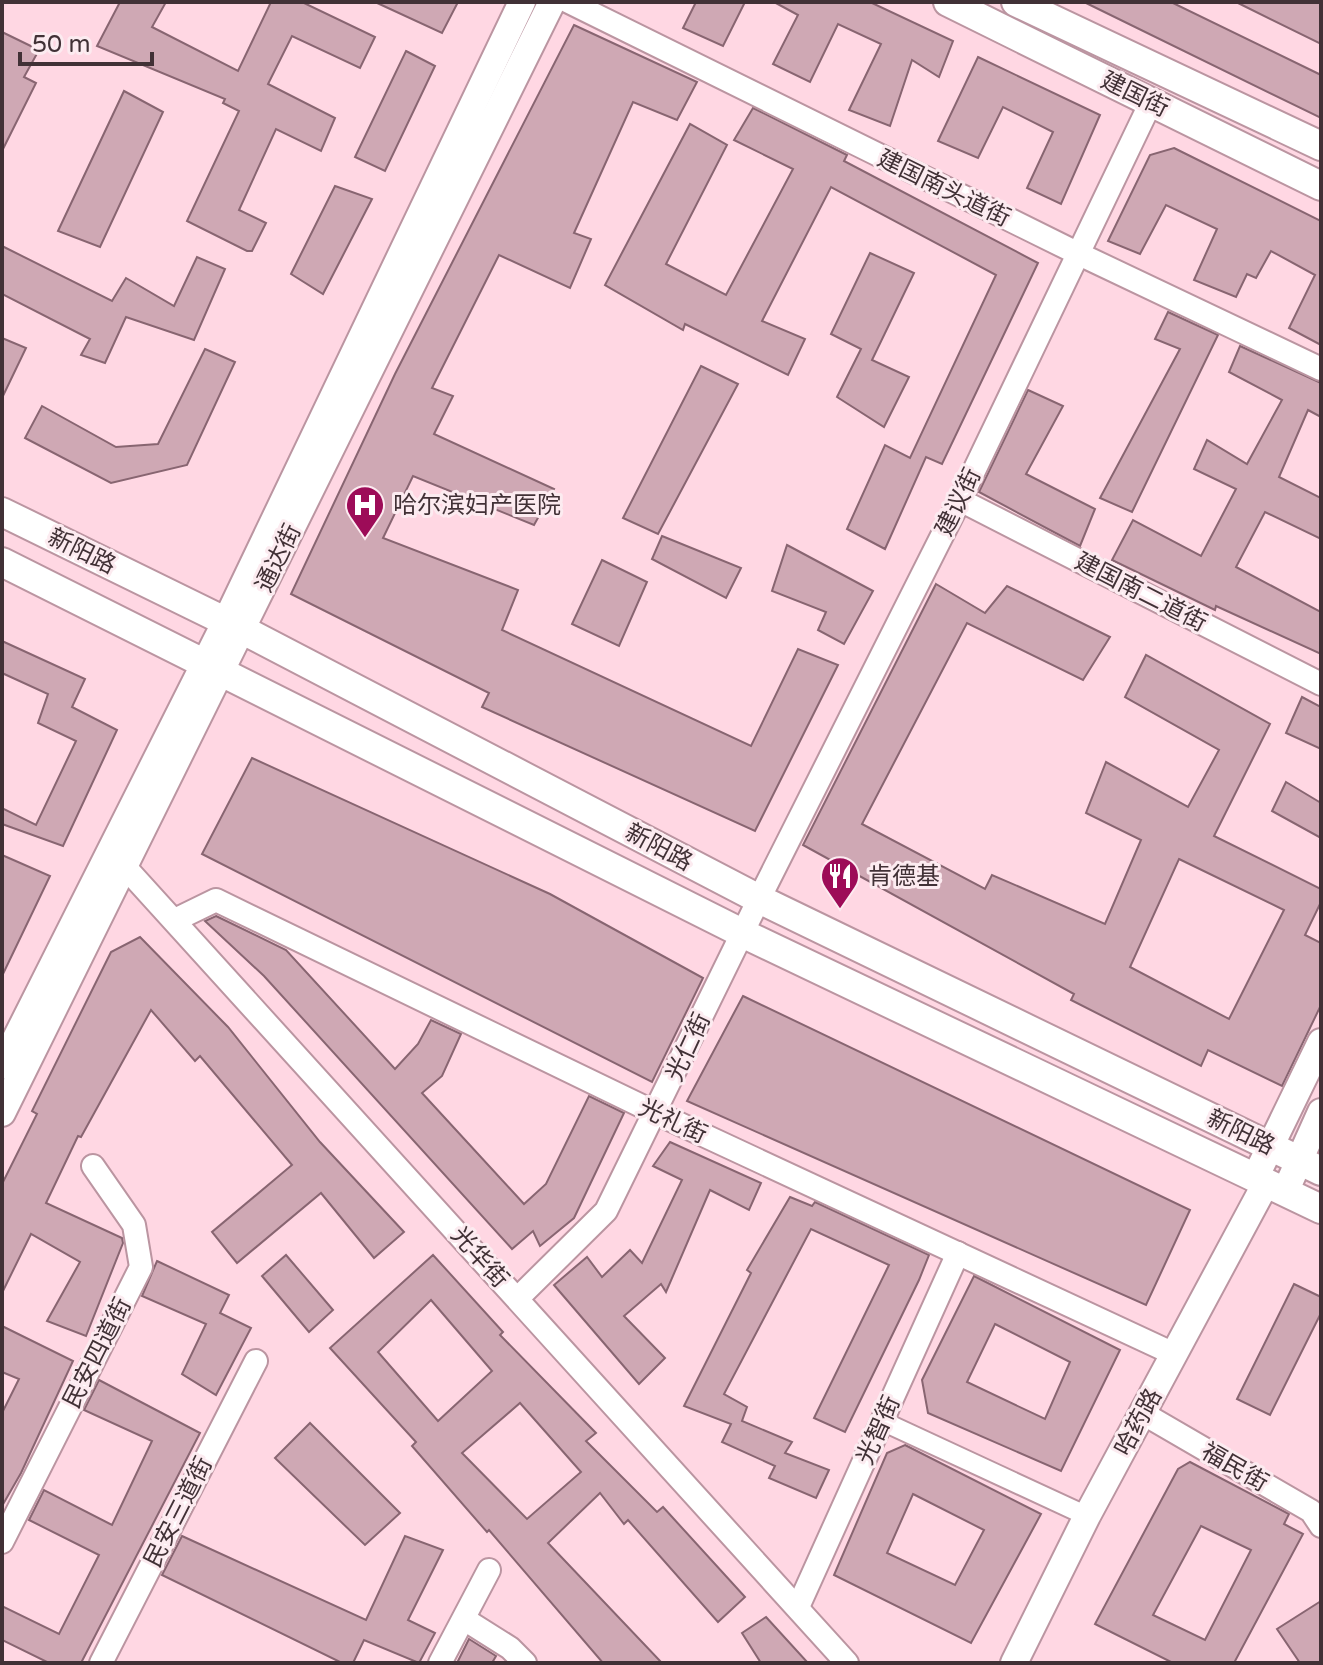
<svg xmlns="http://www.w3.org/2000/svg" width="1323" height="1665" font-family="'Varela Round','Noto Sans SC',sans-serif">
	<rect width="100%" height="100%" fill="#ffd7e3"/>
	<g fill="#cfa8b4" stroke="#886571" stroke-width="2" fill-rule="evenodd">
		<path d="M120,2H166L152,27L238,71L271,2H302L375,37L360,68L292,36L268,84L335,118L321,151L276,129L239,210L266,223L252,251H247L187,221L239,111L223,103L225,99L97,46Z"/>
		<path d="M375,2H458L442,33Z"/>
		<path d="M696,2H745L723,46L683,28Z"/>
		<path d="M774,2H870L953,41L939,77L912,60L890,126L849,110L881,44L838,24L810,82L773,64L798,15Z"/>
		<path d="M1084,2H1171L1321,75V118Z"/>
		<path d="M1236,2H1321V44Z"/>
		<path d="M574,25L697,82L677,120L633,102L574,233L591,239L570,288L499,255L432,388L453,396L434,434L554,489L534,525L413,476L383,538L518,590L502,630L751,746L798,649L838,665L755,831L482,707L489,693L291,594L395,374Z"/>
		<path d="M2,32L39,50L24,77L36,83L2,151Z"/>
		<path d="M406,51L435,66L385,171L355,157Z"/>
		<path d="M978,57L1100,115L1061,204L1027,188L1053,132L1003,107L978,158L938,141Z"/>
		<path d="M124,91L163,112L100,247L58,231Z"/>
		<path d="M753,108L847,155L844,161L1038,263L942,464L926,457L885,549L847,529L885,445L910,458L996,275L831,187L762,321L805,339L788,375L685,324L683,330L605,285L690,124L727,145L666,264L726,295L793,169L734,140Z"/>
		<path d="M1174,148L1321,221V345L1289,328L1315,275L1271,251L1256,278L1247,274L1236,297L1194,280L1217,229L1166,205L1140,254L1108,241L1150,155Z"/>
		<path d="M335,186L372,199L323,294L291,274Z"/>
		<path d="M2,246L112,301L126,278L174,306L197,257L225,269L194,340L126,317L105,363L81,355L90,339L2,294Z"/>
		<path d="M870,253L914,273L872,360L909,377L884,427L837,397L861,349L831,334Z"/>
		<path d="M1168,312L1218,335L1132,512L1100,498L1180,349L1155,339Z"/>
		<path d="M2,338L26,348L2,398Z"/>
		<path d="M1240,346L1321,383V417L1308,410L1279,477L1321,498V539L1265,512L1236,567L1321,612V654L1216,606L1215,610L1112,560L1133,520L1201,556L1236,489L1194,469L1207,440L1247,464L1282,400L1229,372Z"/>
		<path d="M205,349L235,362L187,465L111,483L25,438L42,406L116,447L158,444Z"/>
		<path d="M701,366L738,384L658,534L623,518Z"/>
		<path d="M1028,390L1063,406L1026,474L1095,509L1080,546L979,492Z"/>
		<path d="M662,536L741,568L726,598L652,559Z"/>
		<path d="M787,545L873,591L844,644L818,630L826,612L772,591Z"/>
		<path d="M602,560L647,582L619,646L572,624Z"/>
		<path d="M936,584L985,613L1007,586L1110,637L1083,680L967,623L862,824L985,889L992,875L1105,924L1141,840L1086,813L1106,762L1188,807L1219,750L1125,697L1146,655L1270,724L1214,836L1321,889V902L1305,935L1321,943V1005L1282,1086L1208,1050L1201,1066L1071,1000L1074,994L803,845ZM1179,859L1284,910L1229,1019L1130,967Z"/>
		<path d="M2,641L85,679L72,707L117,730L63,846L2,824V808L36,825L76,741L38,723L48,694L2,673Z"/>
		<path d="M1302,697L1321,707V749L1286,733Z"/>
		<path d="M252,758L550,894L703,978L652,1082L202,854Z"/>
		<path d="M1286,782L1321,803V838L1272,811Z"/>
		<path d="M2,855L50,876L2,976Z"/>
		<path d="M216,916L286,950L395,1069L418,1044L431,1020L461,1034L442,1076L422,1093L524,1204L546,1184L589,1096L624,1113L574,1218L540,1246L533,1231L512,1249L264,976L205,921Z"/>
		<path d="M140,937L228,1027L320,1142L404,1232L374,1258L321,1193L237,1263L212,1232L292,1165L200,1056L195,1061L151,1010L81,1137L78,1136L46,1203L122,1238L123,1243L86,1336L47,1321L80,1262L31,1234L2,1293V1184L37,1114L32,1111L111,952Z"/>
		<path d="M743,996L1190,1210L1146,1305L687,1101Z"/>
		<path d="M670,1142L761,1183L749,1210L710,1190L666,1292L661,1284L624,1316L665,1358L639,1384L554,1285L587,1257L602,1277L630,1250L642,1263L682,1180L653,1166Z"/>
		<path d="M790,1197L812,1206L815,1202L929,1255L919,1280L845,1432L814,1418L889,1265L811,1229L724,1394L747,1407L742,1421L792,1442L785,1453L829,1470L816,1498L769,1478L775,1466L722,1442L731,1424L684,1406L751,1273L747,1270Z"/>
		<path d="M286,1255L333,1310L309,1332L262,1276Z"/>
		<path d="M433,1255L503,1332L500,1335L596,1433L586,1441L657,1512L663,1507L745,1597L718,1622L628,1520L624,1524L600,1493L548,1543L662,1663H603L489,1530L487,1532L412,1446L416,1442L330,1348ZM431,1300L492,1371L438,1421L378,1352ZM520,1403L581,1472L527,1519L462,1453Z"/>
		<path d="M157,1261L229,1295L220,1313L251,1328L216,1395L182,1374L206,1324L142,1296Z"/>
		<path d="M974,1276L1120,1350L1061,1471L928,1413L922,1380ZM995,1324L1070,1362L1045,1419L967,1382Z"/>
		<path d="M1294,1284L1321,1297V1313L1270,1415L1237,1399Z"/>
		<path d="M2,1326L73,1361L21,1473L2,1506V1413L19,1379L2,1372Z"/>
		<path d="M99,1380L200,1433L81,1663H49L2,1640V1606L59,1634L99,1555L29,1520L44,1490L112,1525L152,1441L84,1410Z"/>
		<path d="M310,1423L400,1513L365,1545L275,1458Z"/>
		<path d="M905,1445L1041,1514L971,1643L834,1575L887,1453ZM913,1494L984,1530L955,1585L887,1553Z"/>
		<path d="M1190,1462L1289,1514L1284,1524L1303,1534L1234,1663H1173L1095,1624L1178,1469ZM1201,1526L1251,1550L1205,1640L1153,1615Z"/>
		<path d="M182,1536L366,1620L405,1536L443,1550L408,1620L435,1633L419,1663L364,1640L353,1663H342L162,1575Z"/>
		<path d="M1321,1601V1663H1300L1277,1629Z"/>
		<path d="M766,1617L808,1663H761L742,1633Z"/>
		<path d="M469,1639L496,1656L492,1663H457Z"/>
	</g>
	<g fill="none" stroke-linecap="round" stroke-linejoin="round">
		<g stroke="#bb95a1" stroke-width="22">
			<path id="minor" d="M882,1421L1087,1516"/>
		</g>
		<g stroke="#bb95a1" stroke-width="26">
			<g id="tertiary">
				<path d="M569,2L1079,254L1321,369"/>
				<path d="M960,500L1321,684"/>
				<path d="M115,856L847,1663"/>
				<path d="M175,920L216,900L656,1113L1174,1354"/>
				<path d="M518,1298L606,1211L759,899L960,500L1151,102"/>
				<path d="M1144,1414L1311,1511L1321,1526"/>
				<path d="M2,1542L141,1267L134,1225L93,1166"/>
				<path d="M798,1607L958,1253"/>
				<path d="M464,1619L510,1648L525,1663"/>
				<path d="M101,1663L256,1361"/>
				<path d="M440,1663L489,1570"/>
			</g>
		</g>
		<g stroke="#bb95a1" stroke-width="30">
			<g id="secondary">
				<path d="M2,1066L226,621L522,2"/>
				<path d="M2,1113L552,2"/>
				<path d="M1255,1178L1321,1042"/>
				<path d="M1285,1192L1321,1112"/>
				<path d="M1014,1663L1087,1516L1266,1183"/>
			</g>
		</g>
		<g stroke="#bb95a1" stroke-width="32">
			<g id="primary">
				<path d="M948,2L1321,186"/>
				<path d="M1016,2L1321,146"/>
				<path d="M2,512L243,630L759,899L1321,1171"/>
				<path d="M2,562L742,933L1321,1209"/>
			</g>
		</g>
		<use href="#minor" stroke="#fff" stroke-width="18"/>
		<use href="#tertiary" stroke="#fff" stroke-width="22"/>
		<use href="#secondary" stroke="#fff" stroke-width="26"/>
		<use href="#primary" stroke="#fff" stroke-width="28"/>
	</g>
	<defs>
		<g id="hospital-pin" transform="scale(2)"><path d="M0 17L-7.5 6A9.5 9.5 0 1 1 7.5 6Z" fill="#9d0c58" stroke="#fcebf0"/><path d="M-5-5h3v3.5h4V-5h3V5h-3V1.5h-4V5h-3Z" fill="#fff"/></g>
		<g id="restaurant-pin" transform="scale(2)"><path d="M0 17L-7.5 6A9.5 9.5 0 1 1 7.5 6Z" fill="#9d0c58" stroke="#fcebf0"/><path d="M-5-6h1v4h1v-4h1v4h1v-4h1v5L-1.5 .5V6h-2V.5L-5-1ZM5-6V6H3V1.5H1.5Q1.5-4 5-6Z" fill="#fff"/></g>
	</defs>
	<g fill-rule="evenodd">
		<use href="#hospital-pin" x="365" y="505"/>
		<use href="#restaurant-pin" x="840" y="876"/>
	</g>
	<g text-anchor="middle" stroke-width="6" stroke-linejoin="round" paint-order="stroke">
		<g font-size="24" fill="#413136" stroke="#fcebf0">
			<text transform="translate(1135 94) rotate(26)" y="8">建国街</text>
			<text transform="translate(944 188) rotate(26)" y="8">建国南头道街</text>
			<text transform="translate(958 502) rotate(-64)" y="8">建议街</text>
			<text transform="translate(82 551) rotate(26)" y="8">新阳路</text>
			<text transform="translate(278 558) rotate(-64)" y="8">通达街</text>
			<text transform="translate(1141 592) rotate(27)" y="8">建国南二道街</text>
			<text transform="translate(659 847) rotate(28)" y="8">新阳路</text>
			<text transform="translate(688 1047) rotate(-65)" y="8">光仁街</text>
			<text transform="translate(673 1121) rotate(25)" y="8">光礼街</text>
			<text transform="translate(1241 1132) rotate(26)" y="8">新阳路</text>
			<text transform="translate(480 1257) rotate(48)" y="8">光华街</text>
			<text transform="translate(97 1353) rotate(-63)" y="8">民安四道街</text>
			<text transform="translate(1138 1422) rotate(-62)" y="8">哈药路</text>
			<text transform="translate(878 1430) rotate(-66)" y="8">光智街</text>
			<text transform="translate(1235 1467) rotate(30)" y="8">福民街</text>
			<text transform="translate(178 1512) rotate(-63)" y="8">民安三道街</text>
		</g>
		<g font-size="24" fill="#413136" stroke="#fcebf0" text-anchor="start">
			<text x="393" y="513">哈尔滨妇产医院</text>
			<text x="868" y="884">肯德基</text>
		</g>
	</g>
	<rect width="1323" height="1665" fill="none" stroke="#413136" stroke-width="8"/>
	<path d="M20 52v12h132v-12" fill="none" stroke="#413136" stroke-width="4"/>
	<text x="32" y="52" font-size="24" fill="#413136" stroke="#fcebf0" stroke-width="6" paint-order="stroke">50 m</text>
</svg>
